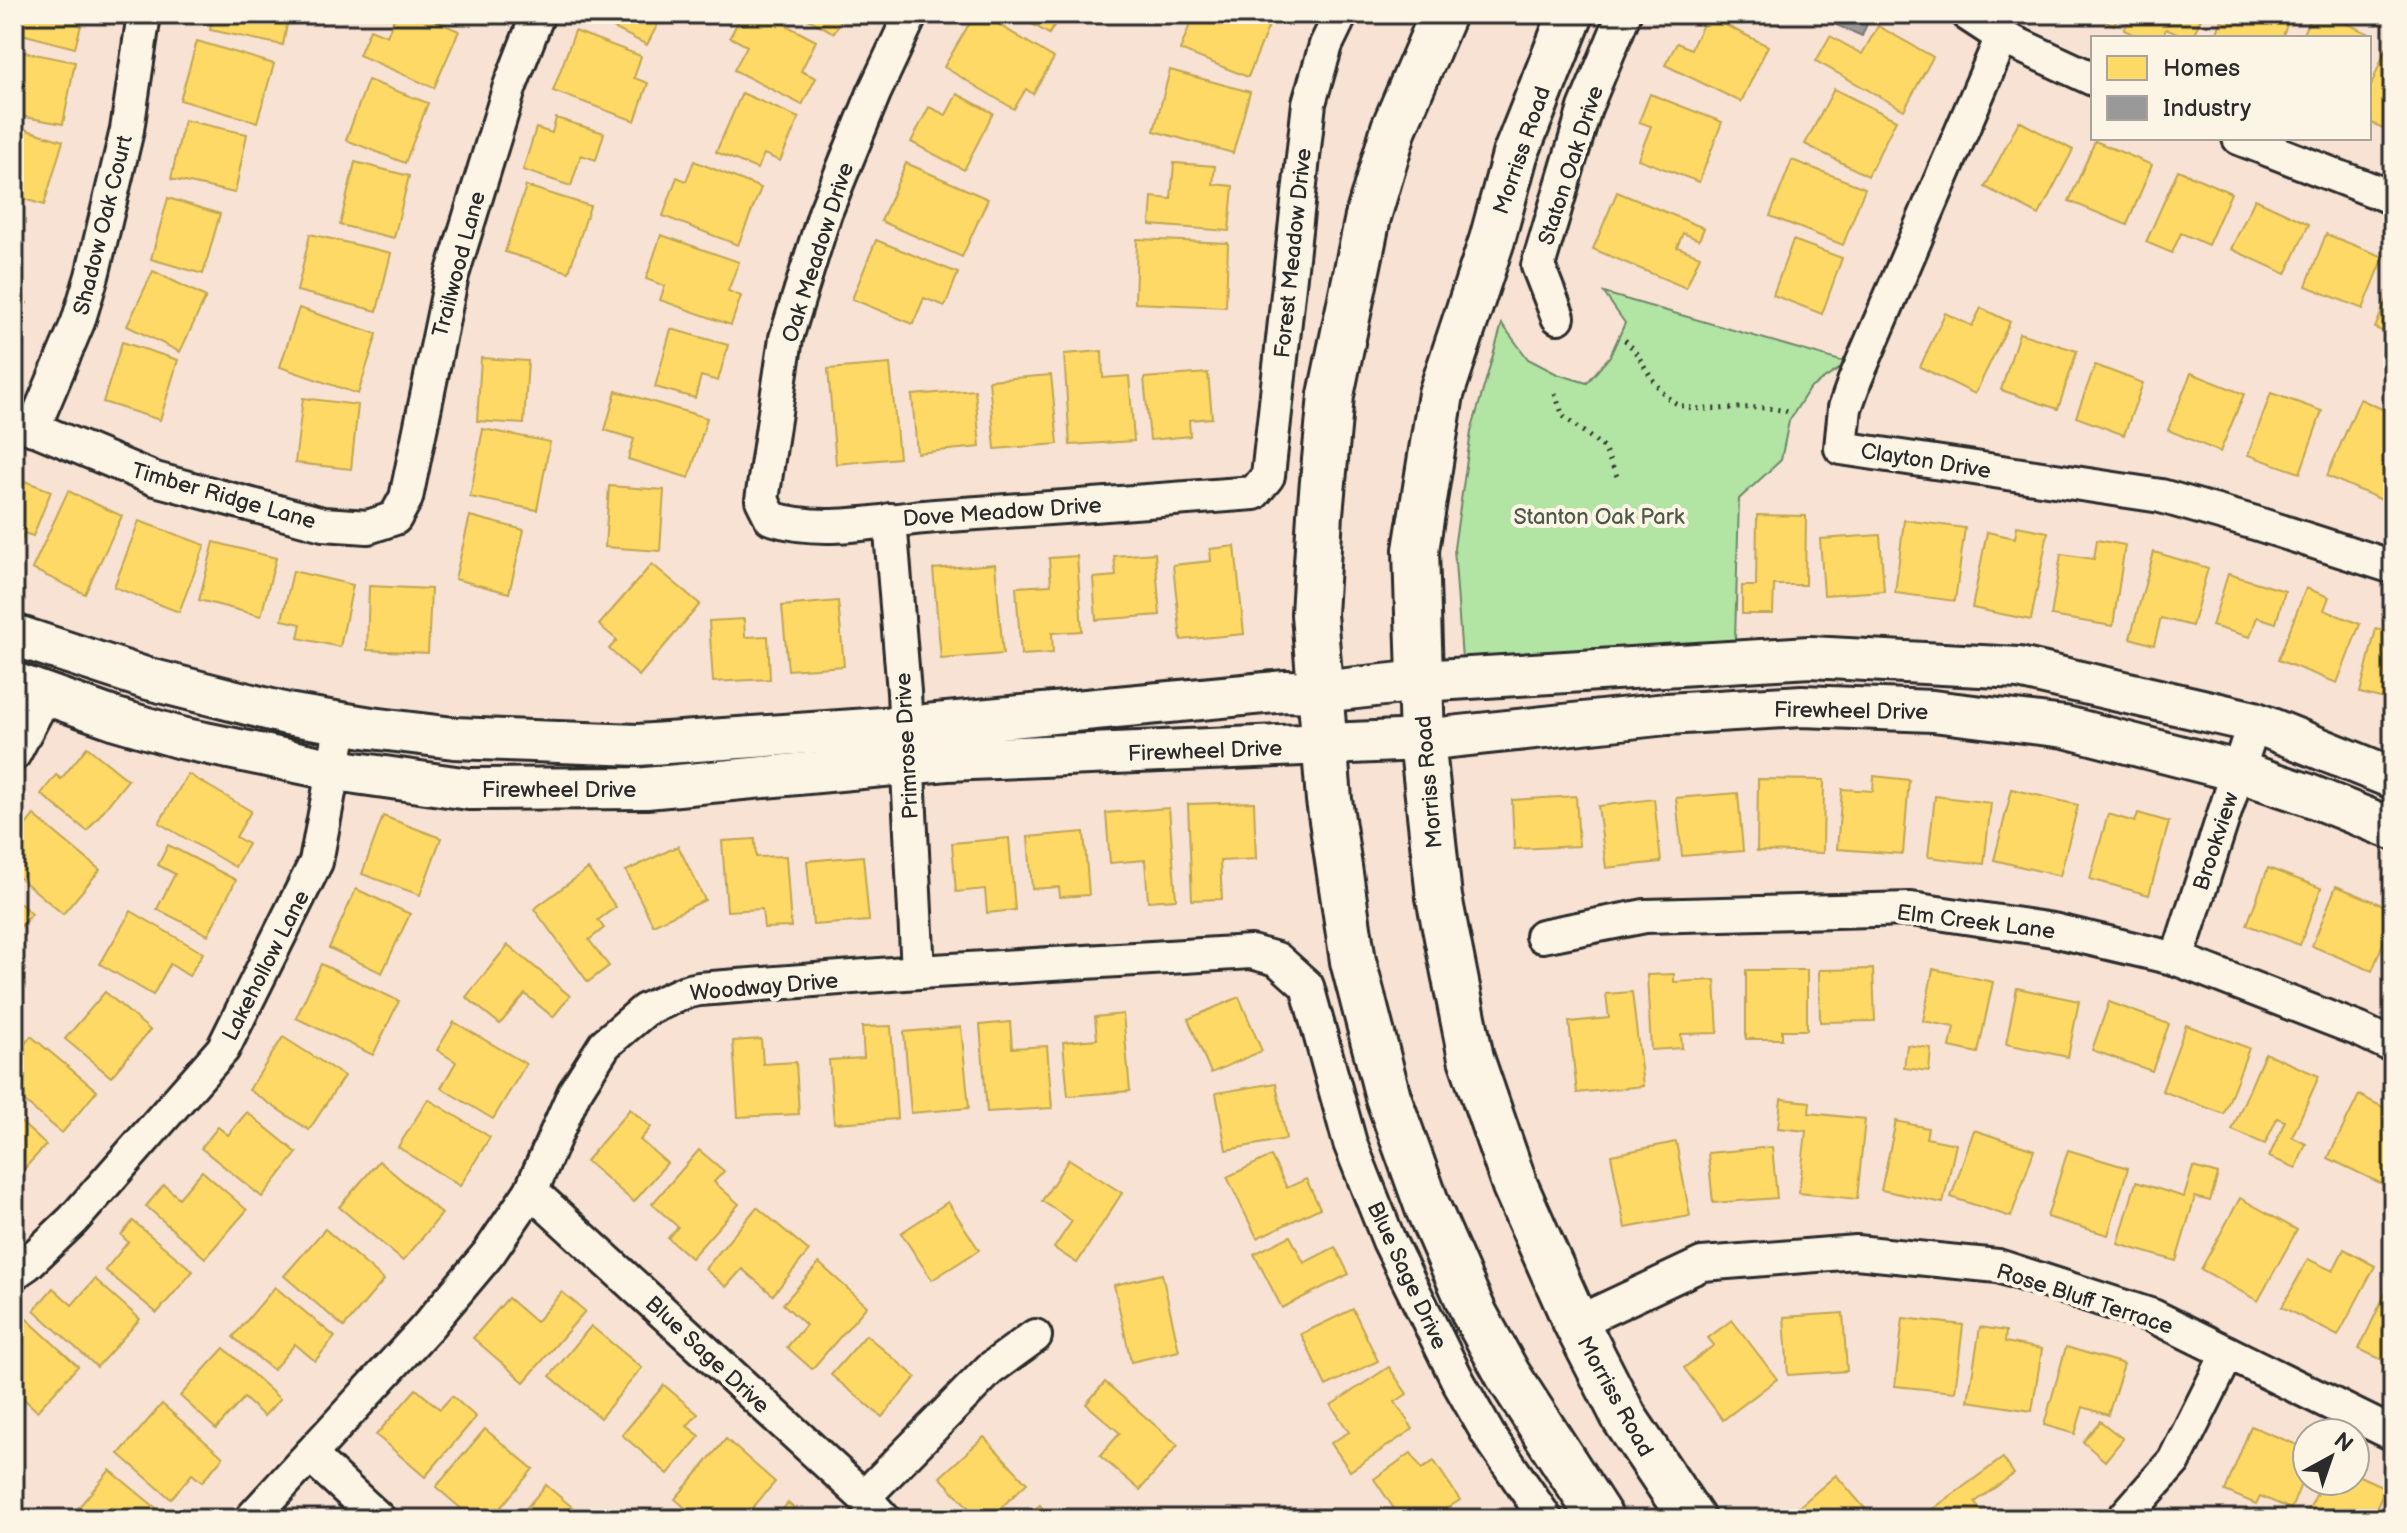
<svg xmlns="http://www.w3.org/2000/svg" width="2407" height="1533" font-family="'Balsamiq Sans',sans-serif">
	<rect width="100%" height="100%" fill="#f8e2d3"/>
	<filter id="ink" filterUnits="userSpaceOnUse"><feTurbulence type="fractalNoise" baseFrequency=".0125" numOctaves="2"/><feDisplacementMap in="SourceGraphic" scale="16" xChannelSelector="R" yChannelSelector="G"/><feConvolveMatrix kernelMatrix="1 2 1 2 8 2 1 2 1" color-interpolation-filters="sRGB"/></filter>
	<g filter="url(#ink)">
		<path fill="#b2e4a4" stroke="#6e8868" stroke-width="2" d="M1604,293L1848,363L1809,389L1789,421L1781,460L1739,499L1735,640L1462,659L1454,548L1471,432L1502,324L1528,359L1557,374L1587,383L1610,356L1625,323Z"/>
		<g fill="#ffd966" stroke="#bfa554" stroke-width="2">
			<path d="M14,14H84L75,48L14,32Z"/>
			<path d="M213,14H289L283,45L210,30Z"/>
			<path d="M396,14H419L459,31L434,88L359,55L370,29L387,36Z"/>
			<path d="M586,14H663L647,45Z"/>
			<path d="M742,14H765L816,41L801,71L816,78L802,105L734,70L747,46L730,37Z"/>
			<path d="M799,14H844L834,33Z"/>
			<path d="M975,14H981L1054,58L1033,94L1026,89L1014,109L944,67Z"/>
			<path d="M1016,14H1061L1049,34Z"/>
			<path d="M1194,14H1261L1272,18L1248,77L1180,50Z"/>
			<path d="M2092,14H2119L2114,25Z"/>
			<path d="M2132,14H2203L2192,38H2186L2166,29L2162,38H2141L2124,30Z"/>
			<path d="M2224,14H2291L2282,38H2215Z"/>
			<path d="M2312,14H2325L2372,35L2369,41V38H2301Z"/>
			<path d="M1707,16L1768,46L1741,102L1665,65L1677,43L1691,49Z"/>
			<path d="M1878,26L1933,57L1904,110L1816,61L1830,36L1862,54Z"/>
			<path d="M575,31L641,56L634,78L648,83L635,121L553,91Z"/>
			<path d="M197,41L274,64L257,122L180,100Z"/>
			<path d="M2386,48L2393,51V132L2369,122V91Z"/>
			<path d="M24,52L75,62L63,124L14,115Z"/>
			<path d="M1170,70L1250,92L1233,153L1154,131Z"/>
			<path d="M368,80L428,103L405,163L346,140Z"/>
			<path d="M1834,89L1896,120L1868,176L1805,144Z"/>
			<path d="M742,93L799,118L780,161L764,154L757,169L716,152Z"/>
			<path d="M957,94L993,113L964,170L911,142L929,107L946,115Z"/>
			<path d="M1650,94L1722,122L1699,182L1638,159L1651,126L1639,122Z"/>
			<path d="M556,118L604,133L596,160L581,155L571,186L523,170L536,128L552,133Z"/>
			<path d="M184,120L247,134L235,193L171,179Z"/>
			<path d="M2019,121L2073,150L2039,215L1985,187Z"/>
			<path d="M14,126L63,141L44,205L14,196Z"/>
			<path d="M2095,141L2152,165L2127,225L2069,201Z"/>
			<path d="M1792,160L1865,188L1843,245L1770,216Z"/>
			<path d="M694,161L761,188L738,245L663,216L677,177L686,181Z"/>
			<path d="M355,162L409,176L394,238L340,225Z"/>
			<path d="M906,163L988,199L962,257L881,221Z"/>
			<path d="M1174,163L1215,166L1213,184L1233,186L1229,231L1150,225L1152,197L1171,199Z"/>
			<path d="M2178,170L2231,193L2208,245L2181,233L2172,253L2146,242Z"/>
			<path d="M526,186L590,206L569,272L505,252Z"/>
			<path d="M1617,192L1704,228L1699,240L1683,233L1677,247L1700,256L1686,288L1593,249Z"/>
			<path d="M168,198L220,214L203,274L151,259Z"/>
			<path d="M2255,199L2309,224L2286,274L2231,249Z"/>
			<path d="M310,234L391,253L377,311L297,291Z"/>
			<path d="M2326,234L2384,257L2363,309L2306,286Z"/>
			<path d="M661,235L739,262L728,291L741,296L731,325L660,300L665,286L646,279Z"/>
			<path d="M1137,239L1228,243L1226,307L1135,303Z"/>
			<path d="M876,240L958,273L945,306L924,298L913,324L852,299Z"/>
			<path d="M1793,240L1842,258L1822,314L1773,295Z"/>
			<path d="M153,271L206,297L180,352L127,326Z"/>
			<path d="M2393,285V336L2375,328Z"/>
			<path d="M14,293L27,303L14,320Z"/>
			<path d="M299,308L377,334L358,394L280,367Z"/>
			<path d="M1981,308L2010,322L1975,394L1920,367L1945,313L1972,326Z"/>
			<path d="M671,329L728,345L718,381L701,376L695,398L655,387Z"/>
			<path d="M2019,333L2077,351L2058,409L2001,390Z"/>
			<path d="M122,342L178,360L160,420L103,402Z"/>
			<path d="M1102,351L1103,378L1129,376L1134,441L1070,445L1064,354Z"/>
			<path d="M481,358L528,361L524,424L477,421Z"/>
			<path d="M890,364L899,458L836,464L828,369Z"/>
			<path d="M2095,365L2143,383L2124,435L2076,417Z"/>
			<path d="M1208,373L1212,418L1189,420L1190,436L1150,440L1144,378Z"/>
			<path d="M2191,373L2244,394L2220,452L2168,430Z"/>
			<path d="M1051,375L1058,444L995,449L989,380Z"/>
			<path d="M975,390L980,447L917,453L912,395Z"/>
			<path d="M616,391L707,418L689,478L628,459L634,439L605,430Z"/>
			<path d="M2271,393L2322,411L2300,473L2248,455Z"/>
			<path d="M303,398L358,405L351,469L295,463Z"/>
			<path d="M2360,399L2393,414V481L2384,501L2327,476Z"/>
			<path d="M483,429L550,442L537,510L470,497Z"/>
			<path d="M22,480L51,491L33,536L24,533L17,551L14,550V491L17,492Z"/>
			<path d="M609,486L664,490L660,551L605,547Z"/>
			<path d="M68,491L122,516L85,594L32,569Z"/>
			<path d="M1757,515L1806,516L1805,585H1774L1773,614H1742V586H1756Z"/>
			<path d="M470,516L524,530L509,593L455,579Z"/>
			<path d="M1904,520L1965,528L1955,601L1895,593Z"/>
			<path d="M139,521L205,545L179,612L114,587Z"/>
			<path d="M2017,526L2048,532L2031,620L1972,608L1987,532L2015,538Z"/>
			<path d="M1880,535L1884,591L1824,595L1820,539Z"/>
			<path d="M2097,540L2125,545L2113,626L2051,616L2061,554L2094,559Z"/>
			<path d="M214,542L276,558L261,616L199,600Z"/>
			<path d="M1235,546L1244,634L1181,640L1173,565L1211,561L1210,549Z"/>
			<path d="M2154,552L2208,568L2192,626L2161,618L2154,645L2130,638Z"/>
			<path d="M1155,553L1160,615L1096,620L1093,578L1116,576L1114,556Z"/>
			<path d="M1077,556L1082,631L1052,633L1053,653L1021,655L1016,587L1051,585L1049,558Z"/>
			<path d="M652,564L700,604L639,676L609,649L617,640L599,625Z"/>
			<path d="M995,564L1003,654L941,659L933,569Z"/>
			<path d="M293,571L353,585L340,647L298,638L301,624L282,620Z"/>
			<path d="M2228,574L2285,591L2276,623L2257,617L2250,637L2212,626Z"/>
			<path d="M369,586L431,589L428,653L367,650Z"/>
			<path d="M2306,588L2329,597L2324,610L2360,624L2337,683L2278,660Z"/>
			<path d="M838,601L844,666L788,670L782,606Z"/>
			<path d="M744,619L745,637L768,636L770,679L713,682L709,621Z"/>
			<path d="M2376,629L2393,633V701L2360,693Z"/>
			<path d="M87,747L128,780L87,831L41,794L56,775L61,779Z"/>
			<path d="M188,774L251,811L236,837L248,844L235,867L159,823Z"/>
			<path d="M1874,776L1909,780L1903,854L1837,849L1842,789L1873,791Z"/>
			<path d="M1758,779L1824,780L1823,853L1757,851Z"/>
			<path d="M2012,789L2078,805L2060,876L1994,860Z"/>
			<path d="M1738,793L1743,851L1682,856L1676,798Z"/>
			<path d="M1576,796L1579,846L1514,849L1512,800Z"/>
			<path d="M1935,796L1991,803L1984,864L1928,857Z"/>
			<path d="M1654,799L1661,862L1606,868L1598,806Z"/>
			<path d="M1254,802L1256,859L1220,861L1222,899L1192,900L1188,804Z"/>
			<path d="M1169,808L1176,899L1148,901L1145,860L1110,863L1106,813Z"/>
			<path d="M2138,813L2169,822L2149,895L2090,879L2108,814L2135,822Z"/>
			<path d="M34,815L100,870L63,914L14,873V840Z"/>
			<path d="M383,816L441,838L420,895L362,874Z"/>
			<path d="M1084,832L1089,895L1060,897L1059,887L1032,889L1028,837Z"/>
			<path d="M1009,838L1015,910L987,913L985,889L956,892L952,843Z"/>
			<path d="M755,839L756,857L786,856L791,927L764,928L762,909L727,911L722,841Z"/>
			<path d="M168,845L236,880L208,935L157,909L175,874L158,865Z"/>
			<path d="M678,846L705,900L653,925L626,871Z"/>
			<path d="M863,856L869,921L813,925L807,861Z"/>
			<path d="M2268,868L2321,888L2300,945L2247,925Z"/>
			<path d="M588,869L616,907L598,920L604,928L589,940L609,966L588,982L534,909Z"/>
			<path d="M2336,886L2393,909V918L2372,971L2312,946Z"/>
			<path d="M356,889L410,914L382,973L329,948Z"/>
			<path d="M14,898L32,914L14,934Z"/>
			<path d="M131,911L203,953L189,976L170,964L153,995L100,964Z"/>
			<path d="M508,945L570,996L553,1017L525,994L500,1024L466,997Z"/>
			<path d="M321,964L399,1001L373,1055L296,1018Z"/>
			<path d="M1873,969L1875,1021L1820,1022L1819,970Z"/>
			<path d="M1933,969L1993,982L1978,1053L1950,1047L1954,1027L1923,1021Z"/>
			<path d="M1746,970H1807V1030H1782V1039H1746Z"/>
			<path d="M1674,974V982L1715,980L1718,1033L1681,1034L1682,1048L1651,1050L1647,975Z"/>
			<path d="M2017,988L2079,1001L2068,1057L2006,1044Z"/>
			<path d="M105,992L150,1030L111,1077L65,1039Z"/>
			<path d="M1632,992L1643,1086L1577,1093L1569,1022L1609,1018L1606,994Z"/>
			<path d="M1239,997L1262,1051L1211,1073L1188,1019Z"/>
			<path d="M2109,1002L2169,1024L2152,1071L2092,1050Z"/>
			<path d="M1123,1014L1130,1091L1068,1096L1063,1042L1097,1039L1095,1017Z"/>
			<path d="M454,1022L526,1064L493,1119L441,1088L456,1062L437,1050Z"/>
			<path d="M1010,1022L1012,1048L1047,1046L1052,1108L987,1112L980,1025Z"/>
			<path d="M2186,1025L2249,1048L2224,1114L2162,1091Z"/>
			<path d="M891,1026L897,1119L834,1123L829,1060L864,1058L862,1027Z"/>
			<path d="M961,1027L969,1108L911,1113L904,1032Z"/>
			<path d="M31,1036L97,1091L62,1133L14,1093V1057Z"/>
			<path d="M283,1037L344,1076L309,1130L249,1090Z"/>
			<path d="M761,1039L763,1064L796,1062L799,1114L738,1117L733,1041Z"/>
			<path d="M1907,1045L1931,1048L1929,1071L1904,1068Z"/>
			<path d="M2265,1053L2319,1076L2292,1137L2306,1144L2296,1168L2269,1157L2285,1121L2277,1118L2265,1144L2232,1130Z"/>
			<path d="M1276,1083L1286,1139L1226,1150L1216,1093Z"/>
			<path d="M2359,1095L2393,1112V1167L2384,1185L2328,1158Z"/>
			<path d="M428,1099L490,1137L460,1186L398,1147Z"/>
			<path d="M1781,1099L1810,1102L1809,1113L1865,1119L1857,1199L1799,1193L1806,1131L1778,1128Z"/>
			<path d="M630,1109L651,1127L640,1140L667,1163L634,1202L586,1161Z"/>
			<path d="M247,1112L297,1153L262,1197L201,1148L218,1127L228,1135Z"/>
			<path d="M14,1116L46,1145L14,1180Z"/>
			<path d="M1896,1121L1928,1128L1926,1138L1956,1144L1943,1203L1881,1190Z"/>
			<path d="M1974,1130L2034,1150L2011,1217L1951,1197Z"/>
			<path d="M1676,1142L1690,1216L1625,1228L1611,1155Z"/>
			<path d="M1772,1147L1777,1198L1713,1203L1708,1153Z"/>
			<path d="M699,1150L724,1171L714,1182L739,1204L691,1258L668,1238L678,1227L652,1204Z"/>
			<path d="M2068,1150L2128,1168L2108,1235L2047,1217Z"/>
			<path d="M1271,1156L1287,1188L1306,1179L1320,1208L1257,1238L1227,1177Z"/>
			<path d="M1069,1159L1122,1193L1077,1263L1054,1248L1072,1221L1042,1201Z"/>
			<path d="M379,1161L442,1214L403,1261L339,1207Z"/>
			<path d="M2193,1167L2218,1174L2210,1201L2195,1197L2176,1261L2118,1244L2136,1182L2184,1197Z"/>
			<path d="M202,1171L247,1210L205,1258L146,1206L164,1185L179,1198Z"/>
			<path d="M2240,1198L2297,1230L2258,1301L2201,1269Z"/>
			<path d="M948,1202L979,1250L932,1280L901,1233Z"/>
			<path d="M757,1207L809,1251L773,1295L742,1269L726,1287L705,1269Z"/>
			<path d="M133,1221L193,1271L157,1313L105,1270L128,1242L121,1235Z"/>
			<path d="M325,1229L384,1280L344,1327L284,1276Z"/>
			<path d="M1290,1236L1304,1263L1335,1247L1349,1274L1282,1308L1254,1254Z"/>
			<path d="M2344,1249L2375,1266L2338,1336L2282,1307L2308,1259L2333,1271Z"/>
			<path d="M819,1263L867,1306L812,1369L787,1347L806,1325L783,1304Z"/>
			<path d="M1162,1274L1179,1351L1131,1362L1114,1285Z"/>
			<path d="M95,1279L140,1319L97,1367L34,1310L53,1288L72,1305Z"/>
			<path d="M275,1287L335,1337L315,1361L295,1344L273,1370L233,1337Z"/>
			<path d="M562,1292L585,1311L524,1382L473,1338L508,1298L536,1322Z"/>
			<path d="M2386,1292L2393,1295V1365L2359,1349Z"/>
			<path d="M1353,1309L1378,1361L1326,1386L1301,1334Z"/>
			<path d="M18,1311L78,1366L37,1411L14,1390V1315Z"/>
			<path d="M1843,1313L1847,1371L1788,1375L1784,1317Z"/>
			<path d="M1903,1318L1963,1325L1955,1392L1895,1386Z"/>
			<path d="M1732,1320L1777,1379L1723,1420L1684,1368L1714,1345L1708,1338Z"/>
			<path d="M591,1326L642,1368L600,1418L550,1376Z"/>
			<path d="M1980,1327L2006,1331L2005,1342L2042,1349L2032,1411L1968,1401Z"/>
			<path d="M866,1335L916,1377L882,1417L831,1375Z"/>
			<path d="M2066,1347L2124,1364L2108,1415L2083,1407L2075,1434L2044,1425Z"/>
			<path d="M224,1348L280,1399L264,1416L244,1398L216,1429L180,1396Z"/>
			<path d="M1389,1367L1407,1394L1395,1402L1413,1429L1350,1471L1331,1443L1349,1432L1331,1405Z"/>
			<path d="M1105,1382L1178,1445L1140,1490L1100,1456L1120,1433L1086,1404Z"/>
			<path d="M664,1385L698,1414L687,1426L700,1436L668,1474L622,1435Z"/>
			<path d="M416,1389L440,1409L452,1396L476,1417L425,1477L376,1435Z"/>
			<path d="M162,1404L223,1457L202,1482L192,1474L171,1499L119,1454Z"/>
			<path d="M2100,1421L2123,1439L2105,1461L2083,1442Z"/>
			<path d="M2251,1426L2307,1449V1469L2291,1509L2260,1496L2256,1504L2225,1491Z"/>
			<path d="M485,1429L533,1469L491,1519H473L436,1487Z"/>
			<path d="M984,1437L1027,1483L989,1519H979L940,1477Z"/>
			<path d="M726,1439L775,1482L743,1519H698L675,1499Z"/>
			<path d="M1411,1453L1422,1469L1434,1461L1460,1500L1431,1519H1401L1374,1479Z"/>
			<path d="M2003,1458L2014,1474L1975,1502L1987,1519H1919Z"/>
			<path d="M110,1470L167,1517L165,1519H79L73,1514Z"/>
			<path d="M2355,1474L2386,1488L2371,1519H2304L2323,1481H2355Z"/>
			<path d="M1836,1475L1874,1519H1789L1787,1517Z"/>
			<path d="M546,1485L586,1519H517Z"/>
			<path d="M788,1503L806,1518L805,1519H774Z"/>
			<path d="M1040,1505L1050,1519H1022Z"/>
		</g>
		<path fill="#999" stroke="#787878" stroke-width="2" d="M1838,14H1871L1862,36L1834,24Z"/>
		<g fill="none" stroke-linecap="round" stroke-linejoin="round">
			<g stroke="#2b2b2b" stroke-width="38">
				<g id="minor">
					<path d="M911,14L874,93L825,213L786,338L762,500L771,518C823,535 882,520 935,516C1041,509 1148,501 1254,493L1268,476L1309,103L1326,45L1341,14"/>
					<path d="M1967,14L2002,37L2093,79"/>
					<path d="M2002,37L1855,380L1845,408L1841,448L2161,496L2255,523L2393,567"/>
					<path d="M2239,138L2393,198"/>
					<path d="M1558,317L1538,266L1585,108L1624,14"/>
					<path d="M14,420L155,479L323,524L368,527L395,518L406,498L452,275L510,86L538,14"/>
					<path d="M33,429L78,322L92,276L127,130L144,14"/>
					<path d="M890,520L904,692L918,972"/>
					<path d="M14,754L45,695"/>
					<path d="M1542,936L1645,916L1911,909L2053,930L2177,959L2360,1030L2393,1046"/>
					<path d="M2177,959L2254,722"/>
					<path d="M531,1191L864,1497L884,1519"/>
					<path d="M14,1273L27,1264L73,1220L223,1049L316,862L342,723"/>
					<path d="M1576,1323L1702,1264L1856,1252L1998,1266L2153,1316L2393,1434"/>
					<path d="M310,1455L379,1519"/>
					<path d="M864,1497L990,1369L1035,1336"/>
					<path d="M251,1519L427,1327L489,1253L531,1191L574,1093L605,1044L645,1010L685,992L699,989L918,972L1251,952L1277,959L1307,986L1350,1143L1389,1241L1459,1383L1488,1434L1546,1519"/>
					<path d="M2123,1519L2174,1461L2228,1353"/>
				</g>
			</g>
			<g stroke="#2b2b2b" stroke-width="46">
				<g id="tertiary">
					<path d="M14,635L145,678L287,714L371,728L454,738L638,745L926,725L1286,691L1320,692L1420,681L1810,657L2019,668L2254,722L2393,778"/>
					<path d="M14,683L116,719L181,738L335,770L469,789L646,788L947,760L1422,740L1667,714L1802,706L1933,711L2065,727L2237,771L2306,794L2393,829"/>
				</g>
			</g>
			<g stroke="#2b2b2b" stroke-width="50">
				<g id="secondary">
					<path d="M1443,14L1394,128L1368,217L1331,395L1320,514L1314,614L1329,800L1353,961L1388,1097L1428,1208L1474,1313L1508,1375L1601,1519"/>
					<path d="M1571,14L1515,155L1492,240L1441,394L1416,550L1422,740L1439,897L1471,1058L1515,1186L1576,1323L1625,1419L1692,1519"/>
				</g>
			</g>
			<g stroke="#2b2b2b" stroke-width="5" stroke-dasharray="2 6" stroke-linecap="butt">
				<path d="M1625,340C1643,357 1651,385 1671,400C1695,419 1753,400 1788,412"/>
				<path d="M1555,394L1563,416L1603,447L1617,476"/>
			</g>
			<use href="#minor" stroke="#fcf5e5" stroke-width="32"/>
			<use href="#tertiary" stroke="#fcf5e5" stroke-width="40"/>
			<use href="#secondary" stroke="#fcf5e5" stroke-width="44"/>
		</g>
	</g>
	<g text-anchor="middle" stroke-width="8" stroke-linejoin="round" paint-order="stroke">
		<g font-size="22" fill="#2b2b2b" stroke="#fcf5e5">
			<text transform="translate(1521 150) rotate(-71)" y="8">Morriss Road</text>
			<text transform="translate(1570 165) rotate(-72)" y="8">Staton Oak Drive</text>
			<text transform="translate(102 225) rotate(-76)" y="8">Shadow Oak Court</text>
			<text transform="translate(817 252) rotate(-72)" y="8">Oak Meadow Drive</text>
			<text transform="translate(1292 253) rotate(-84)" y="8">Forest Meadow Drive</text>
			<text transform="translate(458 264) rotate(-75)" y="8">Trailwood Lane</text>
			<text transform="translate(1926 460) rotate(9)" y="8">Clayton Drive</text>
			<text transform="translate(224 495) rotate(16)" y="8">Timber Ridge Lane</text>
			<text transform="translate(1002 511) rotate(-4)" y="8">Dove Meadow Drive</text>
			<text transform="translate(1851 710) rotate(1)" y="8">Firewheel Drive</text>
			<text transform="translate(906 746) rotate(-93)" y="8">Primrose Drive</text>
			<text transform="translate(1205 750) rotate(-2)" y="8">Firewheel Drive</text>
			<text transform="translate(1428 782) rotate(-95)" y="8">Morriss Road</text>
			<text x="559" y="797">Firewheel Drive</text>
			<text transform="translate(2215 841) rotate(-72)" y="8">Brookview</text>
			<text transform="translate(1976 921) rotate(7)" y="8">Elm Creek Lane</text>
			<text transform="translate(265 965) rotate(-63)" y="8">Lakehollow Lane</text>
			<text transform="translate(764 986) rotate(-5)" y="8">Woodway Drive</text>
			<text transform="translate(1408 1275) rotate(65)" y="8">Blue Sage Drive</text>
			<text transform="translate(2085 1298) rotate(18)" y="8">Rose Bluff Terrace</text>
			<text transform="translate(708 1354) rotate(43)" y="8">Blue Sage Drive</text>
			<text transform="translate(1616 1396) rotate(61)" y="8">Morriss Road</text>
		</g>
		<g font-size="22" fill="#4d5949" stroke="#fcf5e5">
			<text x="1599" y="524">Stanton Oak Park</text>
		</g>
	</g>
	<rect width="2407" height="1533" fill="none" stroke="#fcf5e5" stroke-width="48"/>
	<rect x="24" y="24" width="2359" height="1485" fill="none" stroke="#2b2b2b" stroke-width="3" filter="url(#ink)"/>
	<rect x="2091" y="36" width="280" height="104" fill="#fcf5e5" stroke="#a8a49b" stroke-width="2"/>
	<rect x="2107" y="56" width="40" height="24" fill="#ffd966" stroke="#a8a49b" stroke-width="2"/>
	<text x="2163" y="76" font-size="24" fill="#2b2b2b">Homes</text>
	<rect x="2107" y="96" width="40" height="24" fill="#999999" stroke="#a8a49b" stroke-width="2"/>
	<text x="2163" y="116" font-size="24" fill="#2b2b2b">Industry</text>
	<g transform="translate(2331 1457) rotate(40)"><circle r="38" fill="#fcf5e5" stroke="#a8a49b" stroke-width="2"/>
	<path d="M0-6L14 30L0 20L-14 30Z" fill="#2b2b2b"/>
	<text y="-12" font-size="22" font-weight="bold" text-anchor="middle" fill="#2b2b2b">N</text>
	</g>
</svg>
